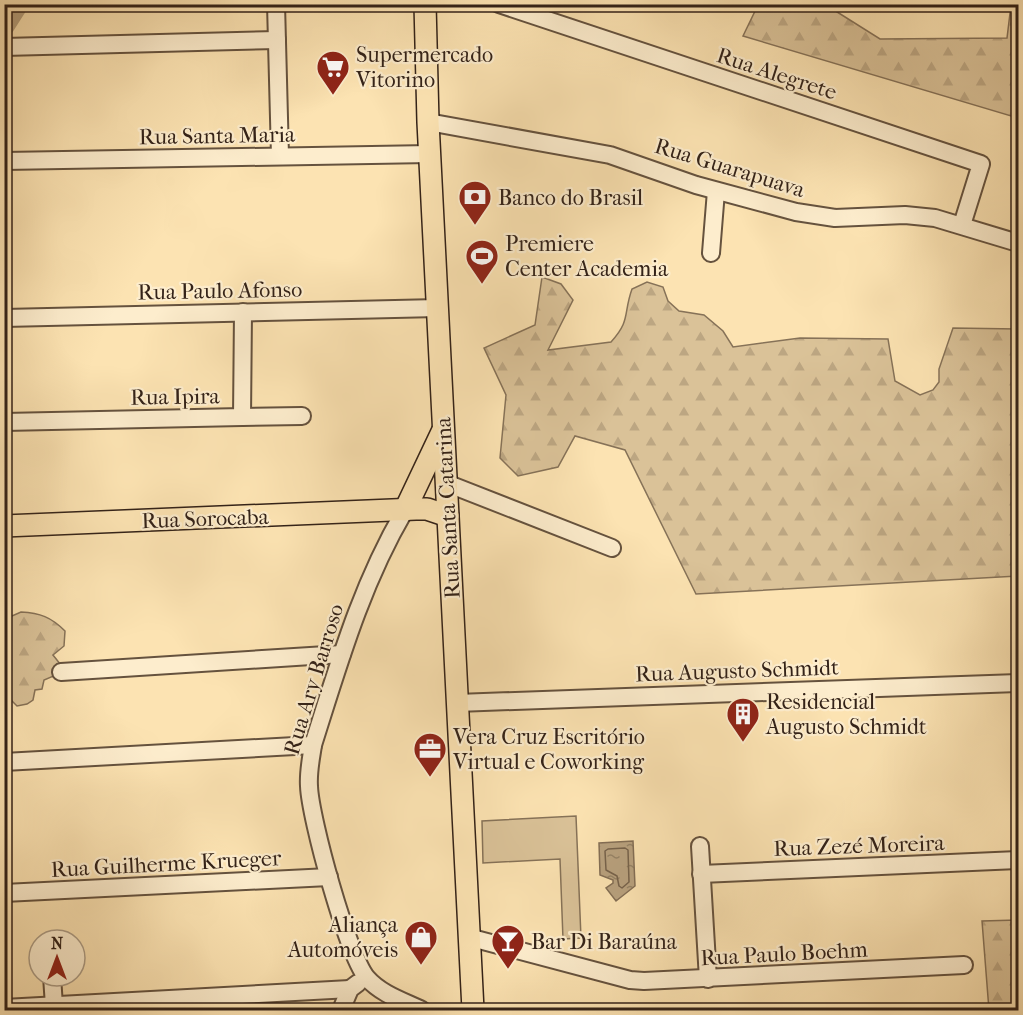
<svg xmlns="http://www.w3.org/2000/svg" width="1023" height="1015" font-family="'IM FELL French Canon',serif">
	<defs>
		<pattern id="forest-firs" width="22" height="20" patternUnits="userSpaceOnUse" patternTransform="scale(1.5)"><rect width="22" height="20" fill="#dac298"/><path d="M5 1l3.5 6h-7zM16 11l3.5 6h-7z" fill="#bca682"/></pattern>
		<pattern id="water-ripples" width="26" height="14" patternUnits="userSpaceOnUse" patternTransform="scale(1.5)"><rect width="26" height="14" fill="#b8a17e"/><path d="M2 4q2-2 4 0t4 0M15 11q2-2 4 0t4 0" fill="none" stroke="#968366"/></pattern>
	</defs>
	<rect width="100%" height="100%" fill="#fce3b2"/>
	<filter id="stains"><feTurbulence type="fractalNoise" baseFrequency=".00333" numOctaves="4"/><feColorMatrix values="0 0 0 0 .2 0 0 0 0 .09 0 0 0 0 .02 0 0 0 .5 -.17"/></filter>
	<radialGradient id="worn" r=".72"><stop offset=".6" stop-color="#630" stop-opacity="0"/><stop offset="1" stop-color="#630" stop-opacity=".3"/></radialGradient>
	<g fill="url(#forest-firs)" stroke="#867258" stroke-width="1.5">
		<path d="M826,5L880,39L1007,38L1011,5H1018V118L743,36L758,5Z"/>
		<path d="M542,277L561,284L573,300L548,350L611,342C631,320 623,314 632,289L647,282L663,287L668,301L679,311L704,315L723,331L733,347L800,338L888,339L895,381L920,395L933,390L939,382V369L953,328L1018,329V576L696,594L625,450L575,436L558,467L518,476L500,458L506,395L484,348L535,325Z"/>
		<path d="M21,612C40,613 51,617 65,631L64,646L53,655L61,665L56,675L44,680L42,689L35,690L33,700L27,704L17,706L5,694L7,646L5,641V619Z"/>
		<path d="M1018,920V1010H989L982,921Z"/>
	</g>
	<path fill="#dac298" stroke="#867258" stroke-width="1.5" d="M576,816L581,938L563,939L560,859L483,863L482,821Z"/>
	<path fill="url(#water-ripples)" stroke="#836e55" stroke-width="1.5" d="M633,841L635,886L616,901L606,888L613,883V880L600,875L599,843Z"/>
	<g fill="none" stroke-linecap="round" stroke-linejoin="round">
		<path stroke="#76624b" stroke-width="1.5" d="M625,848L628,850L629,882L622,888L619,886L617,876L606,870L605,851L608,849Z"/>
		<path stroke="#b8a17e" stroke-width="21" d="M4,26L18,4"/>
		<g stroke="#65523e" stroke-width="20">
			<g id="minor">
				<path d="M276,4L280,156"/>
				<path d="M499,4L981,164L962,225"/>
				<path d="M4,47L277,40"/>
				<path d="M428,122L610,155L696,185L796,212L835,218L905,215L935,218L1018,243"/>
				<path d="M4,161L430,154"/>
				<path d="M711,253L716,191"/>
				<path d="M4,318L438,308"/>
				<path d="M242,417L302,416"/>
				<path d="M4,422L242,417L243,312"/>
				<path d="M446,483L612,548"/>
				<path d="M405,510C361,585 339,663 313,745C311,759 308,772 309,786C310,818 348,956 367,978C381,994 403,1001 422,1010"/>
				<path d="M61,672L342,654"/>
				<path d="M457,703L1018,683"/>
				<path d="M4,762L313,745"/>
				<path d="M700,846L708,979"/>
				<path d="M701,874L1018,860"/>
				<path d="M4,893L329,877"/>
				<path d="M468,937L630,980L644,981L964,965"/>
				<path d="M52,976L54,1006"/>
				<path d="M4,1008L350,989"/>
				<path d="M341,1010L350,989L358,983"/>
			</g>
		</g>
		<g stroke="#332218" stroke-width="24">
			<g id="major">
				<path d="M425,4L428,122L473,1010"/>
				<path d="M405,510L442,432"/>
				<path d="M4,526L416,509H427L448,516"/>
			</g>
		</g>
		<use href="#minor" stroke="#fdedcd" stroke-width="16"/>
		<use href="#major" stroke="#fce3b2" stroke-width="21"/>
	</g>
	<defs>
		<g id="supermarket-pin" transform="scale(1.725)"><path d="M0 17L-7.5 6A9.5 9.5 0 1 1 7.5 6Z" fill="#8f2418" stroke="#fdedcd"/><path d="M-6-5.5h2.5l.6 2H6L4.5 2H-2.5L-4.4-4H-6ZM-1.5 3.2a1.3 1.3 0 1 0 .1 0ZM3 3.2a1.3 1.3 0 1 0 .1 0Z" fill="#fff"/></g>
		<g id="bank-pin" transform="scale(1.725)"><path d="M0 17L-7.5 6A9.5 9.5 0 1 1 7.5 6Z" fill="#8f2418" stroke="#fdedcd"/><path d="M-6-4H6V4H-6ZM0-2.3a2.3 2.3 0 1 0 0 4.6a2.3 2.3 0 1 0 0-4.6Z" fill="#fff"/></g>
		<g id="stadium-pin" transform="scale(1.725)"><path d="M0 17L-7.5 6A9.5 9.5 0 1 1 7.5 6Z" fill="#8f2418" stroke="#fdedcd"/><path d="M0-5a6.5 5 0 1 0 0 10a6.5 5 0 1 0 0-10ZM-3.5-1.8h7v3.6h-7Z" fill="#fff"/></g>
		<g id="building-pin" transform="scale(1.725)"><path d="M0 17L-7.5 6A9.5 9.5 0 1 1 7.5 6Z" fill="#8f2418" stroke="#fdedcd"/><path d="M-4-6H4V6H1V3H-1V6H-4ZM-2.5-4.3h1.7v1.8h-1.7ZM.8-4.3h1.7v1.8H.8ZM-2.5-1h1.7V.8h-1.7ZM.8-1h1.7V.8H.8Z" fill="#fff"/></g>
		<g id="office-pin" transform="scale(1.725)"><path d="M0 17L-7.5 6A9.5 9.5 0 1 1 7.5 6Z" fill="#8f2418" stroke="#fdedcd"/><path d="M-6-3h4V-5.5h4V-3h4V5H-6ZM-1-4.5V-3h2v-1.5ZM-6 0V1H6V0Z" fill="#fff"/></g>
		<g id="shop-pin" transform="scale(1.725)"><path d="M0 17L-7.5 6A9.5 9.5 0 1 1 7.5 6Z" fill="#8f2418" stroke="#fdedcd"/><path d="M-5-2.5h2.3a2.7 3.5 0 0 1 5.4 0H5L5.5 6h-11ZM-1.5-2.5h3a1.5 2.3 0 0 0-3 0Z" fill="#fff"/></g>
		<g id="bar-pin" transform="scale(1.725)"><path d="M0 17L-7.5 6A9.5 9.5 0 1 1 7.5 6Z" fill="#8f2418" stroke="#fdedcd"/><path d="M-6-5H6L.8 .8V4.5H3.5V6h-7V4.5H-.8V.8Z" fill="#fff"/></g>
	</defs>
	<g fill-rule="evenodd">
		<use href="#supermarket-pin" x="333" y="67"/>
		<use href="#bank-pin" x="475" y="197"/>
		<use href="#stadium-pin" x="482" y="256"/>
		<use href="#building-pin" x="743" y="714"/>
		<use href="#office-pin" x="430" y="749"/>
		<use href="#shop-pin" x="421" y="937"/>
		<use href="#bar-pin" x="508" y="941"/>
	</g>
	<g text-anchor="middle" stroke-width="4.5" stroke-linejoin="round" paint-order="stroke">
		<g font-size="22" fill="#332218" stroke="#fdedcd" text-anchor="start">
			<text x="356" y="62">Supermercado<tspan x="356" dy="25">Vitorino</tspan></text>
			<text x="498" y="205">Banco do Brasil</text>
			<text x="505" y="251">Premiere<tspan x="505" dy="25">Center Academia</tspan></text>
			<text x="766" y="709">Residencial<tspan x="766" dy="25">Augusto Schmidt</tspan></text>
			<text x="453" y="744">Vera Cruz Escritório<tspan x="453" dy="25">Virtual e Coworking</tspan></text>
			<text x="398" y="932" text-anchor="end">Aliança<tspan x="398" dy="25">Automóveis</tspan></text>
			<text x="531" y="949">Bar Di Baraúna</text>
		</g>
		<g font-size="22" fill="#332218" stroke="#fdedcd">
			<text transform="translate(777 73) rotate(18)" y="8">Rua Alegrete</text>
			<text transform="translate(217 135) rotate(-1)" y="8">Rua Santa Maria</text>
			<text transform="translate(730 167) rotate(17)" y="8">Rua Guarapuava</text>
			<text transform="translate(220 290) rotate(-1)" y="8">Rua Paulo Afonso</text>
			<text transform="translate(175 396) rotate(-1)" y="8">Rua Ipira</text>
			<text transform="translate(447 508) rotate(-93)" y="8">Rua Santa Catarina</text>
			<text transform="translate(205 518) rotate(-2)" y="8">Rua Sorocaba</text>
			<text transform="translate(737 670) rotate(-2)" y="8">Rua Augusto Schmidt</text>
			<text transform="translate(313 679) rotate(-73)" y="8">Rua Ary Barroso</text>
			<text transform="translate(859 845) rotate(-2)" y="8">Rua Zezé Moreira</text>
			<text transform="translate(166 863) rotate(-3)" y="8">Rua Guilherme Krueger</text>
			<text transform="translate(784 953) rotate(-3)" y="8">Rua Paulo Boehm</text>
		</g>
	</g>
	<rect width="1023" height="1015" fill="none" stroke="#fce3b2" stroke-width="24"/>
	<rect x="6" y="6" width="1011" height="1003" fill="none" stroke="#332218" stroke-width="3"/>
	<rect x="12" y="12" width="999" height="991" fill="none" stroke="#332218" stroke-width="1.5"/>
	<g transform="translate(57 958)"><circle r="28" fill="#fdedcd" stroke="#ac9c85" stroke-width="1.5"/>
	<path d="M0-4.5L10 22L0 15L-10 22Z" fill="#8f2418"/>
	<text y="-9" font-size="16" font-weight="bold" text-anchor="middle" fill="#332218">N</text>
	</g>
	<rect width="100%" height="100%" filter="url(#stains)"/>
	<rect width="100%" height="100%" fill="url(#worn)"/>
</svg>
